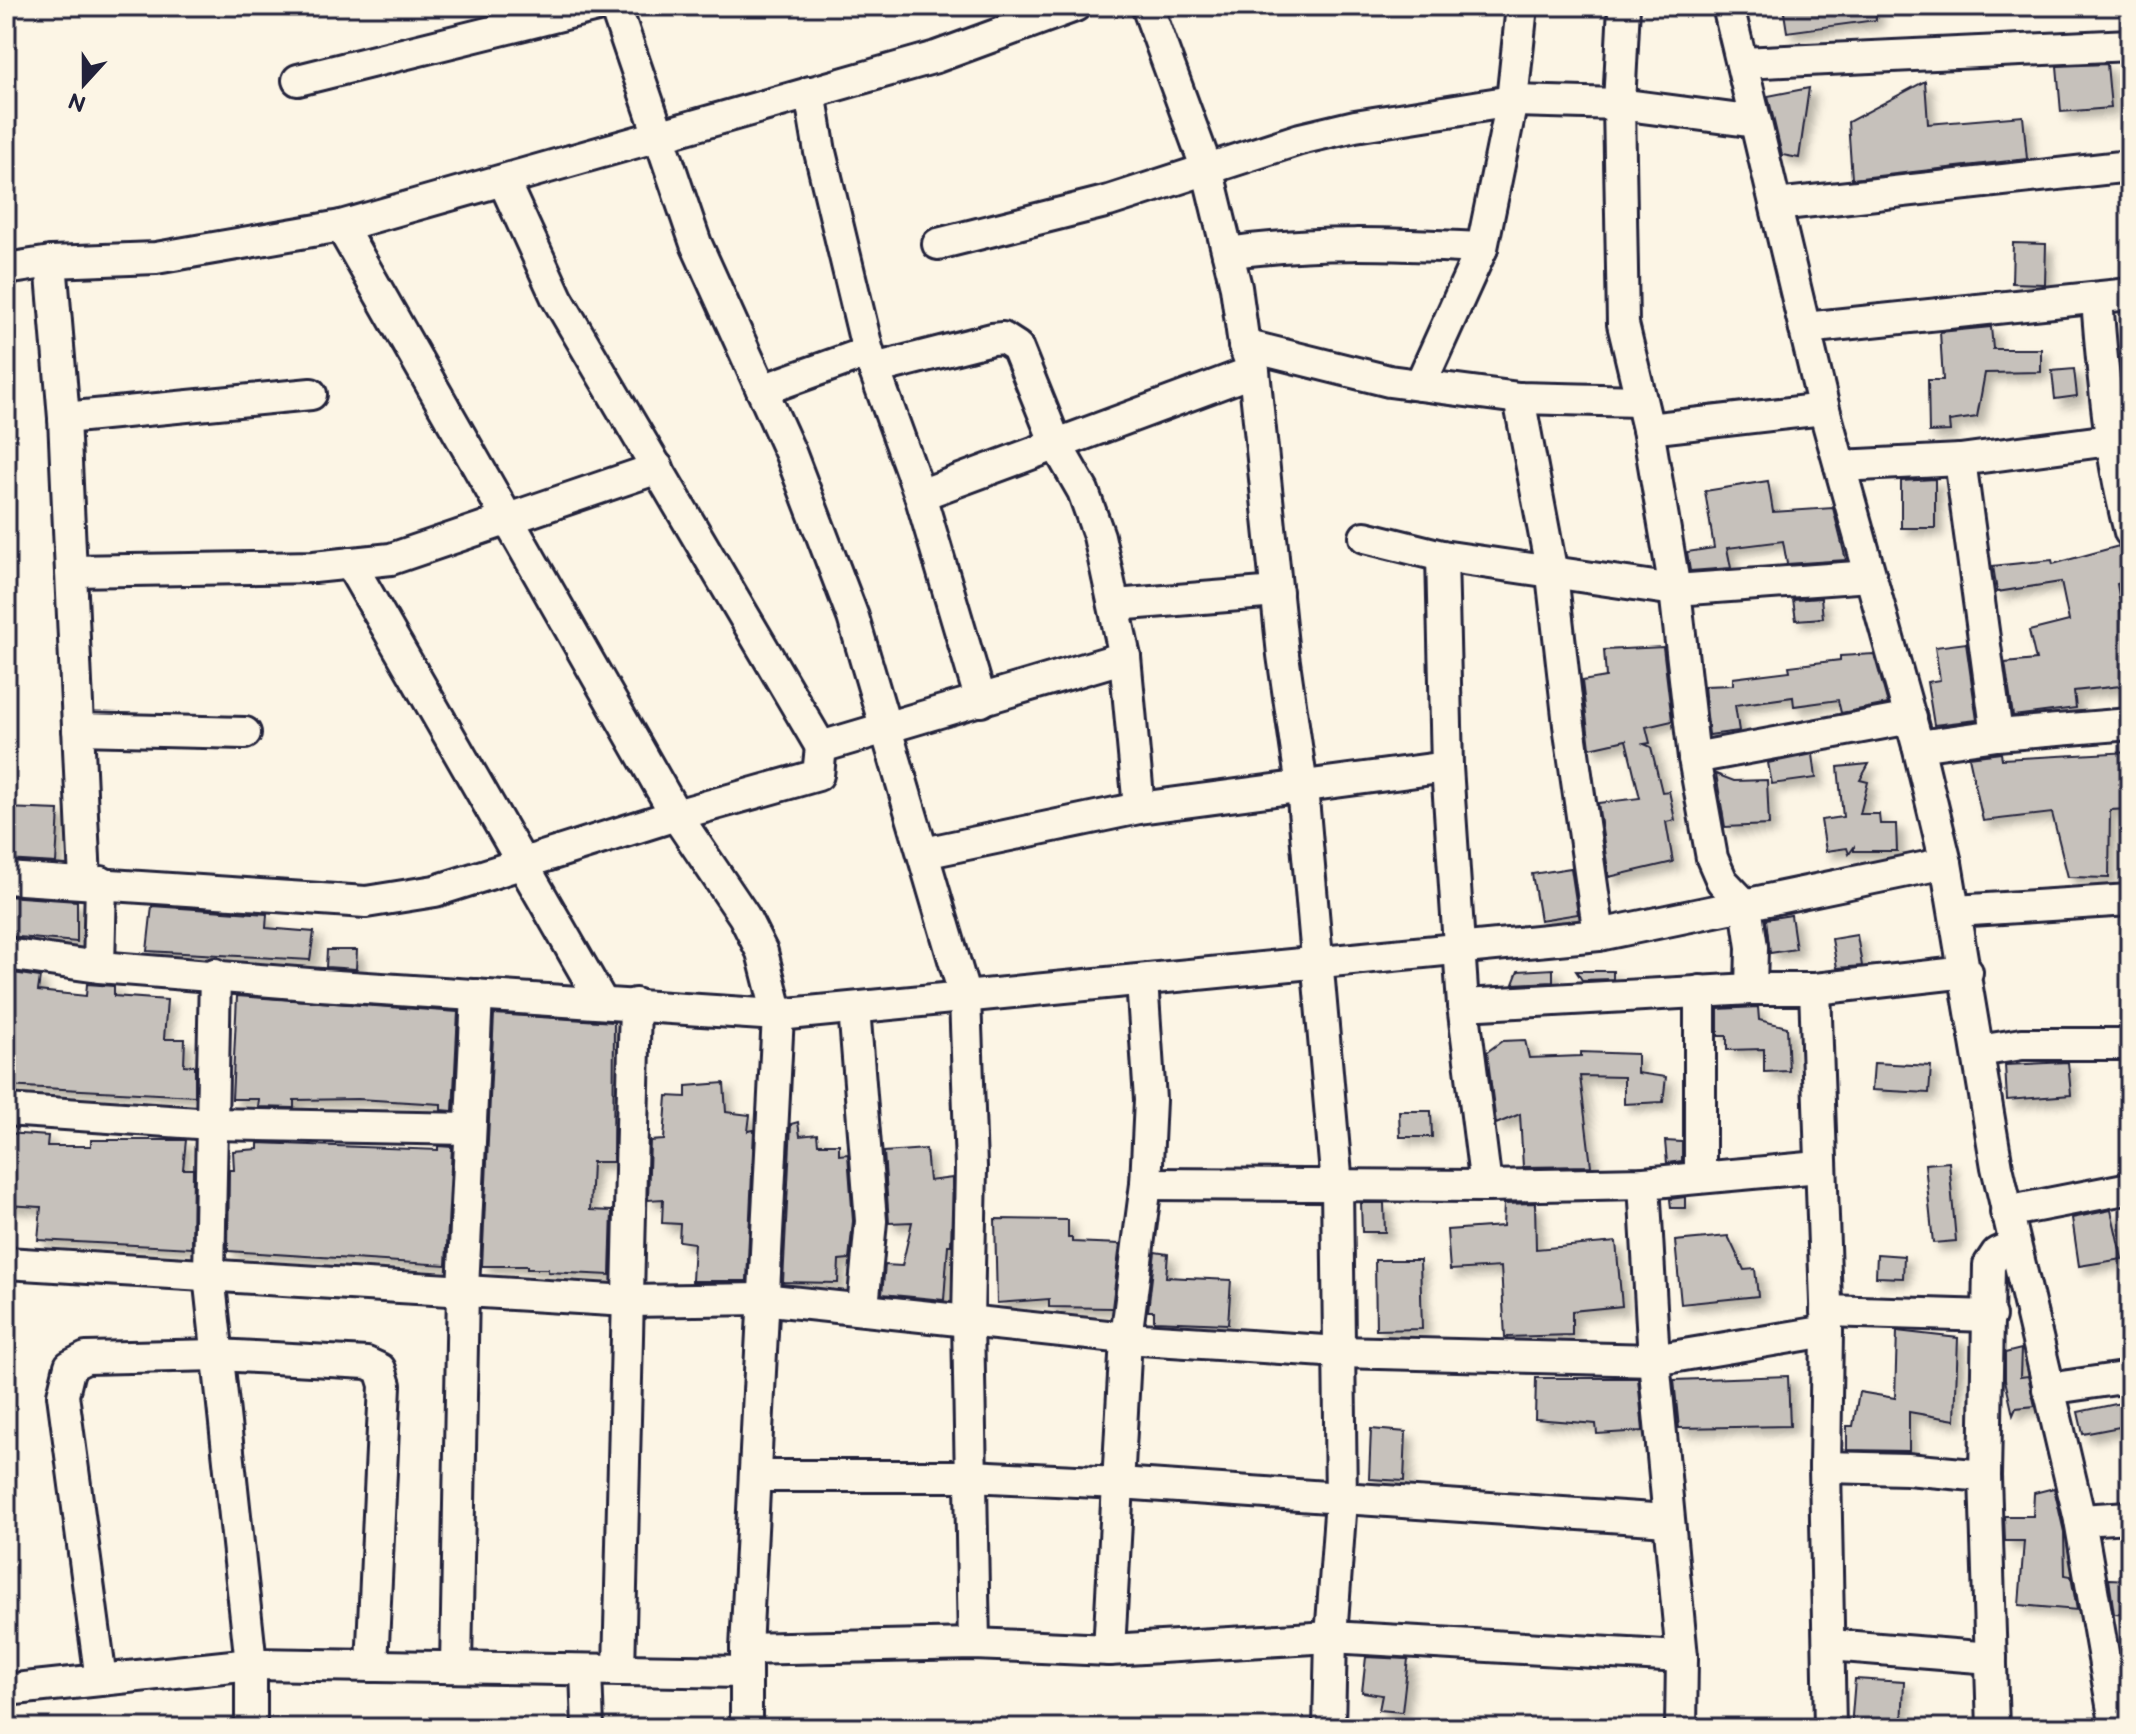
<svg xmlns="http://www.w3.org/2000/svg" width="2136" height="1734" font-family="'Balsamiq Sans',sans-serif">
	<defs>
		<filter id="shadow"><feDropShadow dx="7" dy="7" stdDeviation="4" flood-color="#0004"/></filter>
	</defs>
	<rect width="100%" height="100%" fill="#fcf5e5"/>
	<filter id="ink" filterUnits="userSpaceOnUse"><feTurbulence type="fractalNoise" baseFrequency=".0125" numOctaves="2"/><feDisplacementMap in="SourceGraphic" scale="16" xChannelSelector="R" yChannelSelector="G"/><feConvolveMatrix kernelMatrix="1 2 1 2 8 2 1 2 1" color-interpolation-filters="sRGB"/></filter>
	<g filter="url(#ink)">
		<g fill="#c6c1bb" stroke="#22223b" stroke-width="2" filter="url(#shadow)">
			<path d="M1783,6H1875L1876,20L1787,32Z"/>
			<path d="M2107,64L2111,108L2061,112L2057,66Z"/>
			<path d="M1925,81L1928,124L2023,116L2027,159L1852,179L1848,122Z"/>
			<path d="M1809,88L1799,158L1782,155L1768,96Z"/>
			<path d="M2013,243L2046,244L2045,284L2012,283Z"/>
			<path d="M1991,327L1993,349H2041V372L1985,373L1977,417L1949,421L1950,431L1929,432L1928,380H1943L1940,332Z"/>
			<path d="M2074,369L2077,396L2055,399L2052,371Z"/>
			<path d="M1935,479V528H1901V481Z"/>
			<path d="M1768,481L1773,512L1833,508L1846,560L1787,564L1783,541L1727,548L1731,568L1690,571L1687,552L1714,548L1705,491Z"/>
			<path d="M2119,546L2129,581L2117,584L2130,661V685L2074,691L2076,708L2013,716L2005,663L2036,660L2029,631L2069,621L2061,582L1997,592L1993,566L2052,560L2053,564Z"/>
			<path d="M1821,598L1823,618L1796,620L1793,600Z"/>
			<path d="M1966,643L1977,720L1934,725L1927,682L1940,680L1935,647Z"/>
			<path d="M1663,647L1672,721L1646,727L1650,743L1644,744L1651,747L1662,792L1669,791L1675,820L1666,822L1673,862L1609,877L1598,803L1640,798L1626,740L1590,748L1582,681L1606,677L1604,650Z"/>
			<path d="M1874,654L1888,704L1841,713L1838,700L1794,706L1793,697L1735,705L1739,731L1709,735L1704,686L1733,685V678L1790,671L1789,666L1840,660V656Z"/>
			<path d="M2130,752V809L2110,810L2109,878L2068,877L2052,813L1983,821L1969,757L2001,753L2002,759Z"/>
			<path d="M1813,754L1816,778L1772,784L1768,763Z"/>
			<path d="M1869,764L1860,780L1868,782L1860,814H1879L1880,824H1896L1897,851H1854V847L1849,854L1847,848L1826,851L1821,820L1843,817L1838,767Z"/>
			<path d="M1716,774L1734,781L1767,780L1769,825L1725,827Z"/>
			<path d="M6,808L59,810L56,863L6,860Z"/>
			<path d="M1571,868L1578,914L1540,920L1532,874Z"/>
			<path d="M6,896L77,901V942L6,936Z"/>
			<path d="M152,906L267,914L266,928L314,932L310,960L147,951Z"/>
			<path d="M1791,915L1796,949L1770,953L1766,919Z"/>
			<path d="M1857,935L1862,966L1837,968L1832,939Z"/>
			<path d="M327,950H357L356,969L326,967Z"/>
			<path d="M1553,969V982L1513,984L1518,971Z"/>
			<path d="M1576,971H1613V979L1582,980Z"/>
			<path d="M6,972L40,977L38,991L86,996L87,984L114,986V996L167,1000L164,1039H185L184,1065L195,1066V1096L6,1086Z"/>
			<path d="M237,996L458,1012L453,1111L441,1110V1104L358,1099L294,1100V1108L258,1107L259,1099H232Z"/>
			<path d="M1758,1007L1759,1020L1787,1027L1789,1071L1764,1072V1049L1727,1050V1036H1718V1009Z"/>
			<path d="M494,1014L614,1022L613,1162H592L590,1210L612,1211L610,1275L548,1272V1269H527V1266H482Z"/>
			<path d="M1525,1040L1529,1058L1581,1056V1052L1637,1054V1073L1666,1077L1663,1102L1624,1104V1077L1580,1076L1591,1166L1523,1167L1520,1114L1496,1124L1487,1052L1502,1041Z"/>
			<path d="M2068,1062L2071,1095L2007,1100L2005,1065Z"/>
			<path d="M1874,1063L1931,1066L1929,1093L1872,1090Z"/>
			<path d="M724,1083L726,1112L750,1115L748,1131L754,1130L747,1281H692L694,1243L679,1241L680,1224L662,1223L663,1199L648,1200L650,1141L664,1140L667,1096L686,1097V1086Z"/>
			<path d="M1399,1111H1431L1432,1137H1400Z"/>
			<path d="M798,1122L800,1136L817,1134L818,1144H839V1155L848,1154L853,1221L849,1259L839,1260L838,1283L783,1282L791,1124Z"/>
			<path d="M6,1133L48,1136L47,1146H91V1140H186L183,1169H193L192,1248L38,1240L41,1207L6,1205Z"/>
			<path d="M1665,1141L1682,1142V1161L1667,1163Z"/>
			<path d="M258,1143L438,1150V1146L452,1147L446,1265L228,1251L229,1170H234L233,1151L258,1149Z"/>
			<path d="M926,1149L929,1181L953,1178L951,1245H948L944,1300L882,1294L885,1265L902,1266L912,1222L889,1223L884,1152Z"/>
			<path d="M1949,1162L1956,1241L1933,1243L1925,1164Z"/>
			<path d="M1685,1197V1208H1671L1670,1199Z"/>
			<path d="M1361,1203H1384L1385,1232H1362Z"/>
			<path d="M1535,1203L1536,1249L1616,1242L1622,1306L1572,1311V1335L1505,1337L1501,1267L1450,1270L1447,1230L1503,1226L1504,1204Z"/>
			<path d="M2111,1210L2122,1259L2079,1266L2072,1218Z"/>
			<path d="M995,1219L1068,1220V1238H1072V1242L1120,1244L1112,1308L1049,1307V1299L997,1303Z"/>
			<path d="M1728,1236L1744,1270L1755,1269L1758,1296L1681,1304L1675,1241Z"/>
			<path d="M1155,1252L1168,1254L1166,1277L1231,1280L1228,1324L1154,1321V1311H1148Z"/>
			<path d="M1877,1254L1904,1256L1903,1278L1876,1277Z"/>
			<path d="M1375,1260H1420L1422,1329L1376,1330Z"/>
			<path d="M1897,1331L1958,1338L1955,1420L1909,1412V1451L1847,1450V1426H1853L1859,1392L1895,1398Z"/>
			<path d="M2021,1349L2020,1377L2028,1376L2035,1406L2016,1408L2013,1415L2005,1380V1353Z"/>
			<path d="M1788,1376L1790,1426L1679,1428L1674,1380Z"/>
			<path d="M1536,1378H1638L1643,1431L1597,1434L1596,1424L1535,1419Z"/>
			<path d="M2130,1401V1425L2083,1434L2078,1412Z"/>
			<path d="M1371,1429L1406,1432L1404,1481L1369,1479Z"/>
			<path d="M2054,1488L2064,1532L2065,1575L2071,1576L2077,1610L2019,1605L2024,1541H2005L2004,1516H2033L2034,1493Z"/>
			<path d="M2109,1579L2130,1580V1615L2114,1614Z"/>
			<path d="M1366,1657L1408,1659L1402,1712L1379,1710L1382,1695L1362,1692Z"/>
			<path d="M1855,1679L1904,1682L1902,1728H1851Z"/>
		</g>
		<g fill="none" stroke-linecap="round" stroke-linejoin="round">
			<g stroke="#22223b" stroke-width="36">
				<g id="minor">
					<path d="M615,6L696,244L790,452L853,617L965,997L971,1167L968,1321L974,1644"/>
					<path d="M1147,6L1208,172L1236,287L1244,345L1254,371L1283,655L1302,787L1337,1186L1341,1500L1331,1637L1329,1728"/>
					<path d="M1624,6L1619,104L1623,324L1648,429L1675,590L1694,758L1712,858L1722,881L1746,906L1752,947L1751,989"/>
					<path d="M1728,6L1824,409L1918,746L1946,863L1997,1167L2080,1520L2116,1728"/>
					<path d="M1742,63L2130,45"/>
					<path d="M298,80L597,6"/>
					<path d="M810,92L820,152L868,352L920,495L981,701"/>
					<path d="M504,182L557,298L821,747"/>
					<path d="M1776,205L2130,166"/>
					<path d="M341,226L676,815L744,916L762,952L778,1015L746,1649V1728"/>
					<path d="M938,244L1109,201L1300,139L1355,126L1512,101L1619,104L1756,122"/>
					<path d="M1228,253C1313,240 1396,244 1482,248"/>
					<path d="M51,262L64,418L85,881"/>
					<path d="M6,269L51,262L156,258L341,226L936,57L1075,6"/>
					<path d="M2097,299C2103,379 2110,455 2130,532"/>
					<path d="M1805,328L2130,294"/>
					<path d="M1244,345L1389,381L1519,398L1640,401"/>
					<path d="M874,369L992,339L1003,338L1017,347L1056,444L1083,491L1099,536L1125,657L1139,808"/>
					<path d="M1420,385L1482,248L1512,101L1522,6"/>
					<path d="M762,390L868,352"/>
					<path d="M1519,398L1552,574L1569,725L1599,935"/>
					<path d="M64,418L311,394"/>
					<path d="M1648,429L1824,409"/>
					<path d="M1960,460L1997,735"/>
					<path d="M1840,466L1960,460L2110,440"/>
					<path d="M920,495L1254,371"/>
					<path d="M1365,537L1442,556L1675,590L1870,576"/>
					<path d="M1442,556L1447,767L1463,1005L1486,1186"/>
					<path d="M350,563L602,1002"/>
					<path d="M71,571L314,567L391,559L658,468"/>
					<path d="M1115,605L1277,592"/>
					<path d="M78,729L245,733"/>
					<path d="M1918,746L1997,735L2130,724"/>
					<path d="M1694,758L1911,718"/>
					<path d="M924,853L1139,808L1447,767"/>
					<path d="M6,878L366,902L435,891L676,815L818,775L821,747L1125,657"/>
					<path d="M1955,911L2130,900"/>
					<path d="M6,954L99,967L321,985L778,1015L1599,935L1946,863"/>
					<path d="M99,967L101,882"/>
					<path d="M215,974L209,1275L251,1664V1728"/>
					<path d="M1815,989L1827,1331L1825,1467L1830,1728"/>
					<path d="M1700,991V1177"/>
					<path d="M1463,1005L1751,989H1815L1967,972"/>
					<path d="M854,1008L871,1221L863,1308"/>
					<path d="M1979,1051L2022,1044H2130"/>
					<path d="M6,1110L212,1124L470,1129"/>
					<path d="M1644,1183L1654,1360L1682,1657L1681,1728"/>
					<path d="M1146,1184L1486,1186L1644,1183L1819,1167"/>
					<path d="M2006,1212L2130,1188"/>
					<path d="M6,1263L628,1301L762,1299L1126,1338L1340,1352L1654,1360L1827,1331"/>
					<path d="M1826,1311L1990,1316"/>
					<path d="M2048,1389L2130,1377"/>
					<path d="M1825,1467L1907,1469L1985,1476"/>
					<path d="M756,1476H970L1119,1483L1668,1520"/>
					<path d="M2080,1520L2130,1517"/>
					<path d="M1830,1645L1991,1658"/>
					<path d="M746,1649L974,1644L1109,1650L1331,1637L1682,1657"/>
					<path d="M1109,1650L1126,1338L1146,1184L1150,1100L1142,980"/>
					<path d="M456,1666L463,1289L477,995"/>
					<path d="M586,1670L588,1728"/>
					<path d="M619,1670L635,1004"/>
					<path d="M101,1680L63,1395L70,1366L86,1358L218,1355L367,1363L380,1369L385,1385L372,1666"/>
					<path d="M6,1690L251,1664L745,1672"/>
					<path d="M1993,1728L1985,1476L1989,1265L1997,1253L2014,1245"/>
				</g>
			</g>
			<use href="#minor" stroke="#fcf5e5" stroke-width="30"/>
		</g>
	</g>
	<rect width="2136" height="1734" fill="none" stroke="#fcf5e5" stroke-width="32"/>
	<rect x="16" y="16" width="2104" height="1702" fill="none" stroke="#22223b" stroke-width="3" filter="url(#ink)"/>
	<g transform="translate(84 84) rotate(201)" stroke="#fcf5e5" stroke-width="6" paint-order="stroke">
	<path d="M0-6L14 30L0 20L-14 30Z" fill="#22223b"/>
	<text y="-12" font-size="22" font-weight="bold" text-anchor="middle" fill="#22223b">N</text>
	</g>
</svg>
